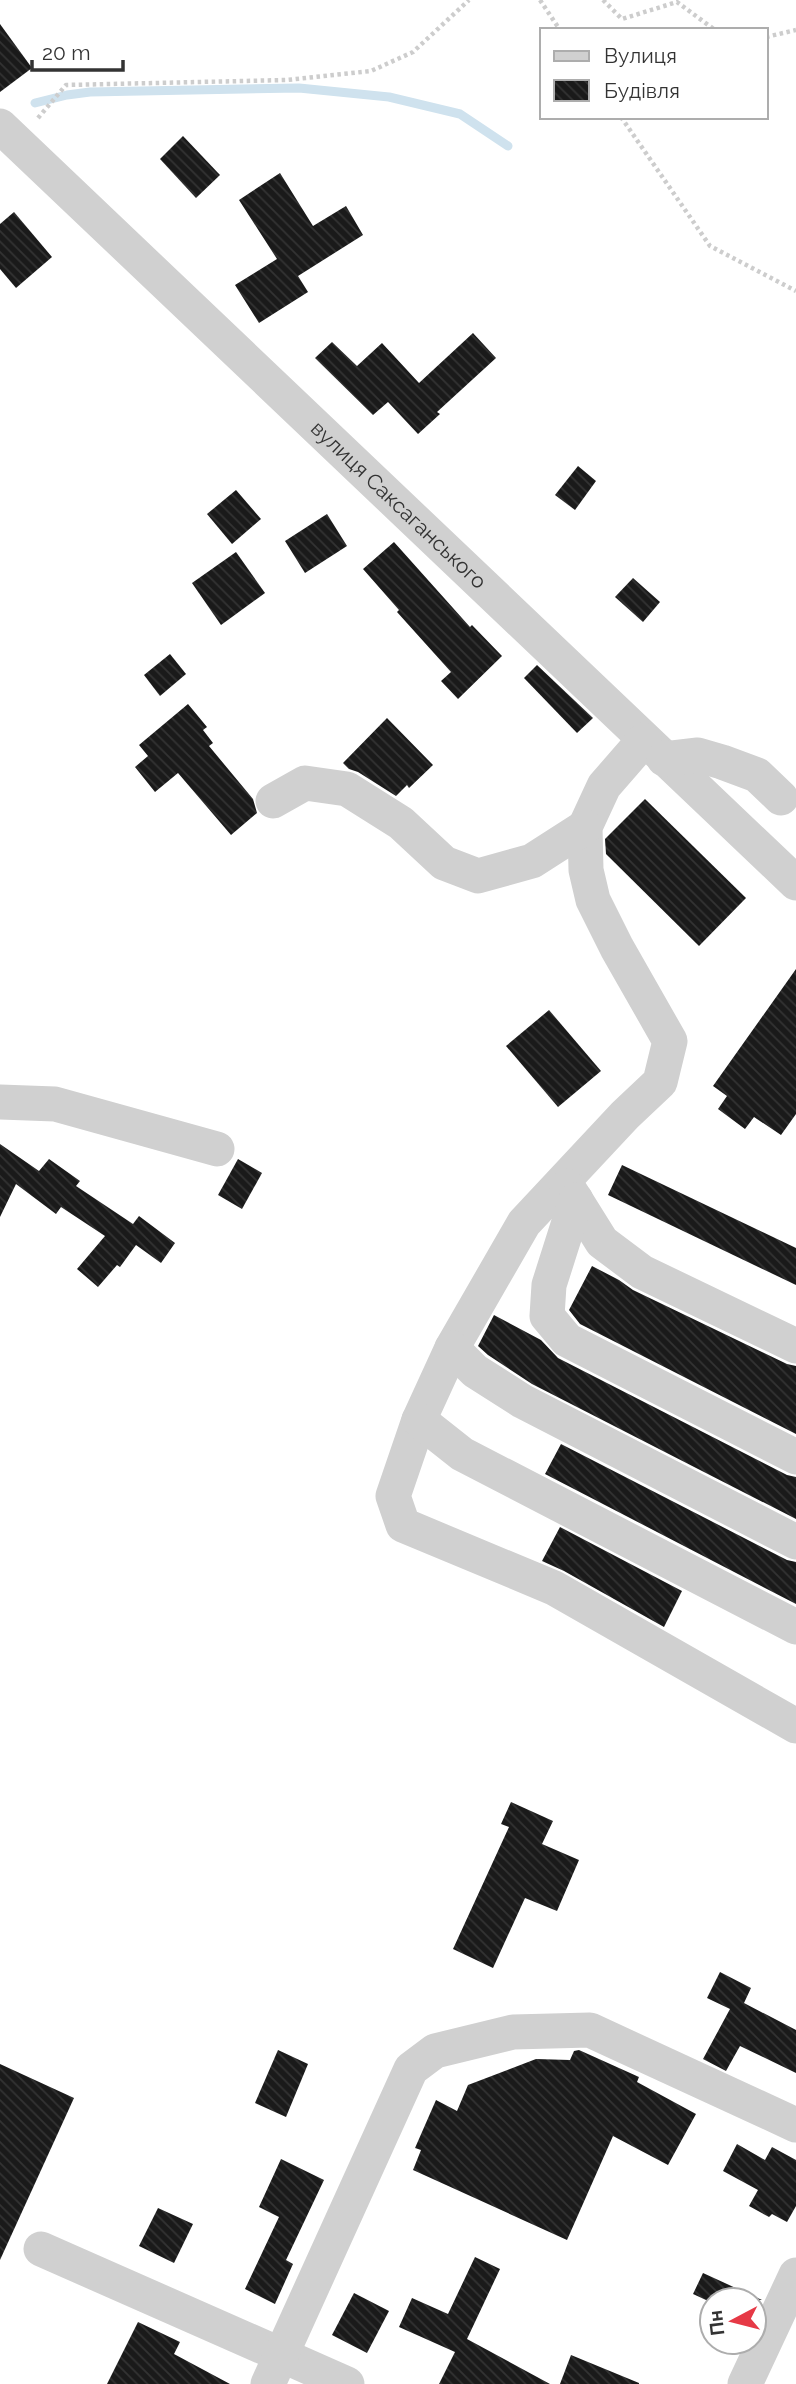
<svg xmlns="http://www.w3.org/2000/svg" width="796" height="2384" font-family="Raleway,sans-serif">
	<defs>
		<pattern id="building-back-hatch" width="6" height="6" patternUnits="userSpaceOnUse" patternTransform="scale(1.75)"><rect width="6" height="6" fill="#1a1a1a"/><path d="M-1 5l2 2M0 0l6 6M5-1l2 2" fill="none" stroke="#333"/></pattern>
	</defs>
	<rect width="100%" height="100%" fill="#fff"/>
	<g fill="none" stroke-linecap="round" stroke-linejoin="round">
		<path stroke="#cfe2ee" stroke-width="9" d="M35,103L67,95L90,92L299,88L389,97L460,114L508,146"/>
	</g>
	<g fill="url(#building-back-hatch)">
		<path d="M0,24L32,68L0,92Z"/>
		<path d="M183,136L220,175L196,198L160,159Z"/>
		<path d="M280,173L313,226L346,206L363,235L298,276L308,292L259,323L235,285L277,259L239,200Z"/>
		<path d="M14,212L52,257L16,288L0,269V224Z"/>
		<path d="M473,333L496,358L437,412L440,414L418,434L388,402L373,415L315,358L332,342L357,366L382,343L419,383Z"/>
		<path d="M578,466L596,481L575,510L555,495Z"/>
		<path d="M236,490L261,519L232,544L207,514Z"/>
		<path d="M327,514L347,546L305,573L285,541Z"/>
		<path d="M394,542L470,627L472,625L502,656L458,699L441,681L451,672L397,612L399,610L363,569Z"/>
		<path d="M236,552L265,593L221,625L192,583Z"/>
		<path d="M633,578L660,602L643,622L615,597Z"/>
		<path d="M170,654L186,674L160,696L144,675Z"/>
		<path d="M537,665L593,718L577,733L524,678Z"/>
		<path d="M188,704L207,727L203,730L213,743L209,746L253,799L257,813L231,835L178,773L155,792L135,767L148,756L139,745Z"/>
		<path d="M387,718L433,765L409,788L407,785L396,796L358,772L349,769L343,763Z"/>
		<path d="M645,799L746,898L699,946L606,854L605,839Z"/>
		<path d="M796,969V1114L781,1135L754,1117L745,1129L718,1109L727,1096L713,1086Z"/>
		<path d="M549,1010L601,1071L558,1107L506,1046Z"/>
		<path d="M0,1144L39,1171L49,1159L80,1181L76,1186L133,1224L139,1216L175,1243L161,1263L136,1245L120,1267L117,1265L98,1287L77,1269L105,1236L61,1207L56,1214L16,1184L0,1217Z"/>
		<path d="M238,1159L262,1173L242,1209L218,1195Z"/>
		<path d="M622,1165L796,1248V1285L608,1195Z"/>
		<path d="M592,1266L619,1280L633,1290L787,1364L796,1366V1434L580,1324L569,1310Z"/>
		<path d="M494,1315L541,1340L558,1358L787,1475L796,1477V1519L532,1384L488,1355L478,1346Z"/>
		<path d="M561,1444L787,1560L796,1562V1604L545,1474Z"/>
		<path d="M560,1527L682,1591L664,1627L564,1571L542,1561Z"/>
		<path d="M511,1802L553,1821L542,1844L579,1860L557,1911L525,1898L493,1968L453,1949L509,1827L501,1824Z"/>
		<path d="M720,1972L751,1988L744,2003L796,2030V2073L740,2046L726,2071L703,2059L730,2009L707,1998Z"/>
		<path d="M278,2050L308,2064L286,2117L255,2103Z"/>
		<path d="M579,2050L639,2077L637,2082L696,2114L668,2165L613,2136L567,2240L413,2170L421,2150L415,2148L436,2100L457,2111L468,2085L536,2059L570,2060L574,2051Z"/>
		<path d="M0,2064L74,2098L0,2260Z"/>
		<path d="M737,2144L765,2160L772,2147L796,2160V2206L787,2222L772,2214L769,2217L749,2206L758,2190L723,2171Z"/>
		<path d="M281,2159L324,2180L286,2260L293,2264L275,2304L245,2289L279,2217L259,2207Z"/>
		<path d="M158,2208L193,2224L174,2263L139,2246Z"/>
		<path d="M475,2257L500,2269L467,2339L550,2384H439L455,2352L399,2327L412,2298L448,2314Z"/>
		<path d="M703,2273L762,2300H706L693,2294Z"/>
		<path d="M354,2293L389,2311L367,2353L332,2335Z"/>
		<path d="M138,2322L180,2342L174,2354L230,2384H107Z"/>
		<path d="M571,2355L639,2383V2384H560Z"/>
	</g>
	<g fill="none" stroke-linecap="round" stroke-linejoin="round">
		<g stroke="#cdcdcd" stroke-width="4.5" stroke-dasharray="3.5 3.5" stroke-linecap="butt">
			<path d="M540,0L560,30"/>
			<path d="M603,0L622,19L677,2L715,30"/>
			<path d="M766,37L796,30"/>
			<path d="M621,117L710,246L796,291"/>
			<path d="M38,118L66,85L287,80L371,71L413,52L469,0"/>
		</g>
		<g stroke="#d0d0d0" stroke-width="35">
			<path id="s1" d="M0,126L796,883"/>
			<path d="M644,740L604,786L585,827L586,870L593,900L617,948L670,1041L660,1082L625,1115L524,1223L452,1348L419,1420L393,1496L403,1525L554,1588L796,1726"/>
			<path d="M664,759L698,755L722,762L757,775L781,798"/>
			<path d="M273,801L305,783L347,789L401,823L444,863L478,876L532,861L585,827"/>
			<path d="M0,1102L55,1104L217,1149"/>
			<path d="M567,1186L602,1242L642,1272L796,1346"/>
			<path d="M576,1200L549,1285L547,1316L567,1340L796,1457"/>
			<path d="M452,1348L475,1371L522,1401L796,1542"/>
			<path d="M419,1420L462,1454L796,1627"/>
			<path d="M41,2249L347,2384"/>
			<path d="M268,2384L411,2069L435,2051L513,2032L590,2030L796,2125"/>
			<path d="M745,2384L796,2275"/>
		</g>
	</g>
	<g text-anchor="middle" stroke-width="7" stroke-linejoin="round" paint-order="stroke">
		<g font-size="21" fill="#333" stroke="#fff">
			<text dy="7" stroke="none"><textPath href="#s1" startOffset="550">вулиця Саксаганського</textPath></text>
		</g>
	</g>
	<rect x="540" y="28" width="228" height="91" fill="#ffffff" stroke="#adadad" stroke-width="2"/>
	<rect x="554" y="51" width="35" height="10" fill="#d0d0d0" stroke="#adadad" stroke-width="2"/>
	<text x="604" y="63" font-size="21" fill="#333333">Вулиця</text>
	<rect x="554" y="80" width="35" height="21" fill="url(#building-back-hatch)" stroke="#adadad" stroke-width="2"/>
	<text x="604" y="98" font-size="21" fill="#333333">Будівля</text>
	<g transform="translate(733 2321) rotate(263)"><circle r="33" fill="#ffffff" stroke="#adadad" stroke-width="2"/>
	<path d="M0-5L12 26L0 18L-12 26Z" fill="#e63946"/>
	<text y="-10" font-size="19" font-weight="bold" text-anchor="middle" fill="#333333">Пн</text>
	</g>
	<path d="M32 60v10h91v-10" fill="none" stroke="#333333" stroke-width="3.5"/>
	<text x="42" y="60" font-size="21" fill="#333333" stroke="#ffffff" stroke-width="5" paint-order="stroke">20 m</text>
</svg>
